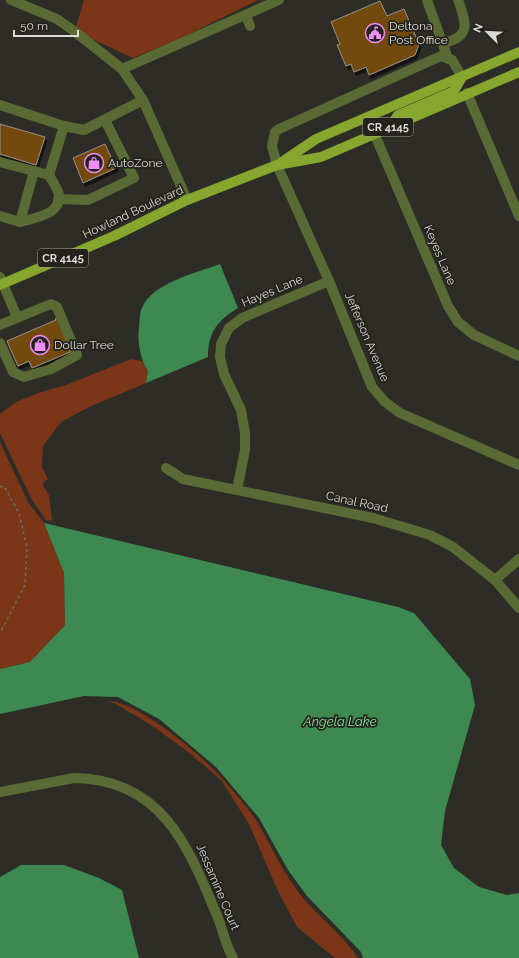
<svg xmlns="http://www.w3.org/2000/svg" width="519" height="958" font-family="Raleway,sans-serif">
	<defs>
		<filter id="shadow"><feDropShadow dx="2" dy="3.5" stdDeviation="0" flood-color="#0009"/></filter>
	</defs>
	<rect width="100%" height="100%" fill="#2d2c27"/>
	<g fill="#7a3617">
		<path d="M84,0H258L183,37L133,58L92,39L76,27Z"/>
		<path d="M131,359L142,361L148,371L146,383L89,407L61,422L43,446L42,467L48,479L42,484L49,495L52,521L46,520L32,500L0,433V414L16,402L41,392L66,385Z"/>
		<path d="M0,442L28,502L44,523L64,573L65,625L30,662L0,669Z"/>
		<path d="M108,701C137,702 192,748 213,769C226,782 246,805 256,820C272,846 283,874 303,898C321,919 343,935 358,958H335L297,927L277,889L249,824L221,780L187,751L151,725L116,704Z"/>
	</g>
	<g fill="#3d8951">
		<path d="M220,264L238,308C218,320 208,332 208,357L146,383L148,371C140,359 137,341 139,327C140,321 139,314 142,308C152,283 196,273 220,264Z"/>
		<path d="M44,523L398,607L414,613L470,679L475,705L445,811L441,845L454,868L479,887L507,895L519,893V958H363L361,952L307,896L288,870L259,818L216,767L159,719L118,697L84,696L0,714V669L30,662L65,625L64,573Z"/>
		<path d="M21,865H64L99,878L122,890L139,958H0V877Z"/>
	</g>
	<g fill="#734909" stroke="#96918c" filter="url(#shadow)">
		<path d="M380,1L387,16L404,9L419,44L415,55L369,75L366,67L354,72L351,64L346,66L337,45L340,44L331,22Z"/>
		<path d="M0,124L45,137L36,165L0,154Z"/>
		<path d="M105,144L116,168L83,183L73,158Z"/>
		<path d="M58,317L70,352L32,368L29,361L18,366L7,341L56,320L55,319Z"/>
	</g>
	<g fill="none" stroke-linecap="round" stroke-linejoin="round">
		<path stroke="#6d6c68" stroke-width="1.5" stroke-dasharray="3 3" stroke-linecap="butt" d="M0,487L4,486L19,513L27,547L25,585L0,633"/>
		<g stroke="#5a6a35" stroke-width="10">
			<path d="M11,0L57,19L74,31L122,69L143,100L187,200"/>
			<path d="M427,0L448,59"/>
			<path d="M246,15L250,26"/>
			<path d="M443,43C472,37 466,22 458,0"/>
			<path d="M122,69L279,0"/>
			<path d="M462,77L452,60L441,56L279,129L275,132L272,146L277,165L329,281L372,387L385,402L400,413L519,465"/>
			<path d="M467,93L519,216"/>
			<path d="M0,105L64,126"/>
			<path d="M374,133L448,306L458,322L474,335L519,356"/>
			<path d="M0,162L49,175L64,126L84,130L143,100"/>
			<path d="M58,199L88,200L134,178L105,120"/>
			<path d="M0,216L20,222L34,171"/>
			<path d="M20,222C33,218 61,215 59,195C58,189 52,181 49,175"/>
			<path d="M0,277L17,317"/>
			<path d="M0,325L51,304L57,307L77,355L51,369L24,377L13,372L0,343"/>
			<path d="M166,468L183,479L373,518L430,535L453,547L495,580L519,608"/>
			<path d="M237,490L245,450V433L241,410L224,374L220,357L221,344L229,328L242,318L329,281"/>
			<path d="M495,580L519,559"/>
			<path d="M0,792L74,778C163,779 189,848 218,918C223,931 226,946 233,958"/>
		</g>
		<g stroke="#87a62d" stroke-width="10">
			<path d="M391,126L398,115L454,91L462,77"/>
			<path d="M282,162L316,139L519,52"/>
			<path d="M0,285L114,236L187,200L277,165L321,157L519,72"/>
		</g>
	</g>
	<defs>
		<g id="civic-ring" transform="scale(1)"><circle r="9.5" fill="#23221d" stroke="#ee8cf8" stroke-width="1.5"/><path d="M-.6-6.5H3V-4.5H.6V-3L4-1V1h2V6H-6V1h2V-1L-.6-3ZM-1.2 2.5V6h2.4V2.5Z" fill="#ee8cf8"/></g>
		<g id="shop-ring" transform="scale(1)"><circle r="9.5" fill="#23221d" stroke="#ee8cf8" stroke-width="1.5"/><path d="M-5-2.5h2.3a2.7 3.5 0 0 1 5.4 0H5L5.5 6h-11ZM-1.5-2.5h3a1.5 2.3 0 0 0-3 0Z" fill="#ee8cf8"/></g>
	</defs>
	<g fill-rule="evenodd">
		<use href="#civic-ring" x="375" y="33"/>
		<use href="#shop-ring" x="94" y="163"/>
		<use href="#shop-ring" x="40" y="345"/>
	</g>
	<g text-anchor="middle" stroke-width="3.5" stroke-linejoin="round" paint-order="stroke">
		<g fill="#23221d" stroke="#a2a29e" stroke-width="1">
			<rect x="363" y="118" width="50" height="18" rx="3"/>
			<rect x="38" y="249" width="50" height="18" rx="3"/>
		</g>
		<g font-size="11" font-weight="bold" fill="#d9d9d5">
			<text x="388" y="131">CR 4145</text>
			<text x="63" y="262">CR 4145</text>
		</g>
		<g font-size="12" fill="#d9d9d5" stroke="#23221d" text-anchor="start">
			<text x="389" y="30">Deltona<tspan x="389" dy="14">Post Office</tspan></text>
			<text x="108" y="167">AutoZone</text>
			<text x="54" y="349">Dollar Tree</text>
		</g>
		<g font-size="12" fill="#d9d9d5" stroke="#23221d">
			<text transform="translate(133 212) rotate(-25)" y="4">Howland Boulevard</text>
			<text transform="translate(440 255) rotate(67)" y="4">Keyes Lane</text>
			<text transform="translate(272 291) rotate(-23)" y="4">Hayes Lane</text>
			<text transform="translate(367 337) rotate(67)" y="4">Jefferson Avenue</text>
			<text transform="translate(357 502) rotate(12)" y="4">Canal Road</text>
			<text transform="translate(218 887) rotate(67)" y="4">Jessamine Court</text>
		</g>
		<g font-size="13" font-style="italic" fill="#85e99b" stroke="#23221d">
			<text x="340" y="726">Angela Lake</text>
		</g>
	</g>
	<g transform="translate(487 32) rotate(294)" stroke="#23221d" stroke-width="3" paint-order="stroke">
	<path d="M0-3L7 15L0 10L-7 15Z" fill="#d9d9d5"/>
	<text y="-6" font-size="11" font-weight="bold" text-anchor="middle" fill="#d9d9d5">N</text>
	</g>
	<path d="M14 30v6h64v-6" fill="none" stroke="#d9d9d5" stroke-width="2"/>
	<text x="20" y="30" font-size="12" fill="#d9d9d5" stroke="#23221d" stroke-width="3" paint-order="stroke">50 m</text>
</svg>
